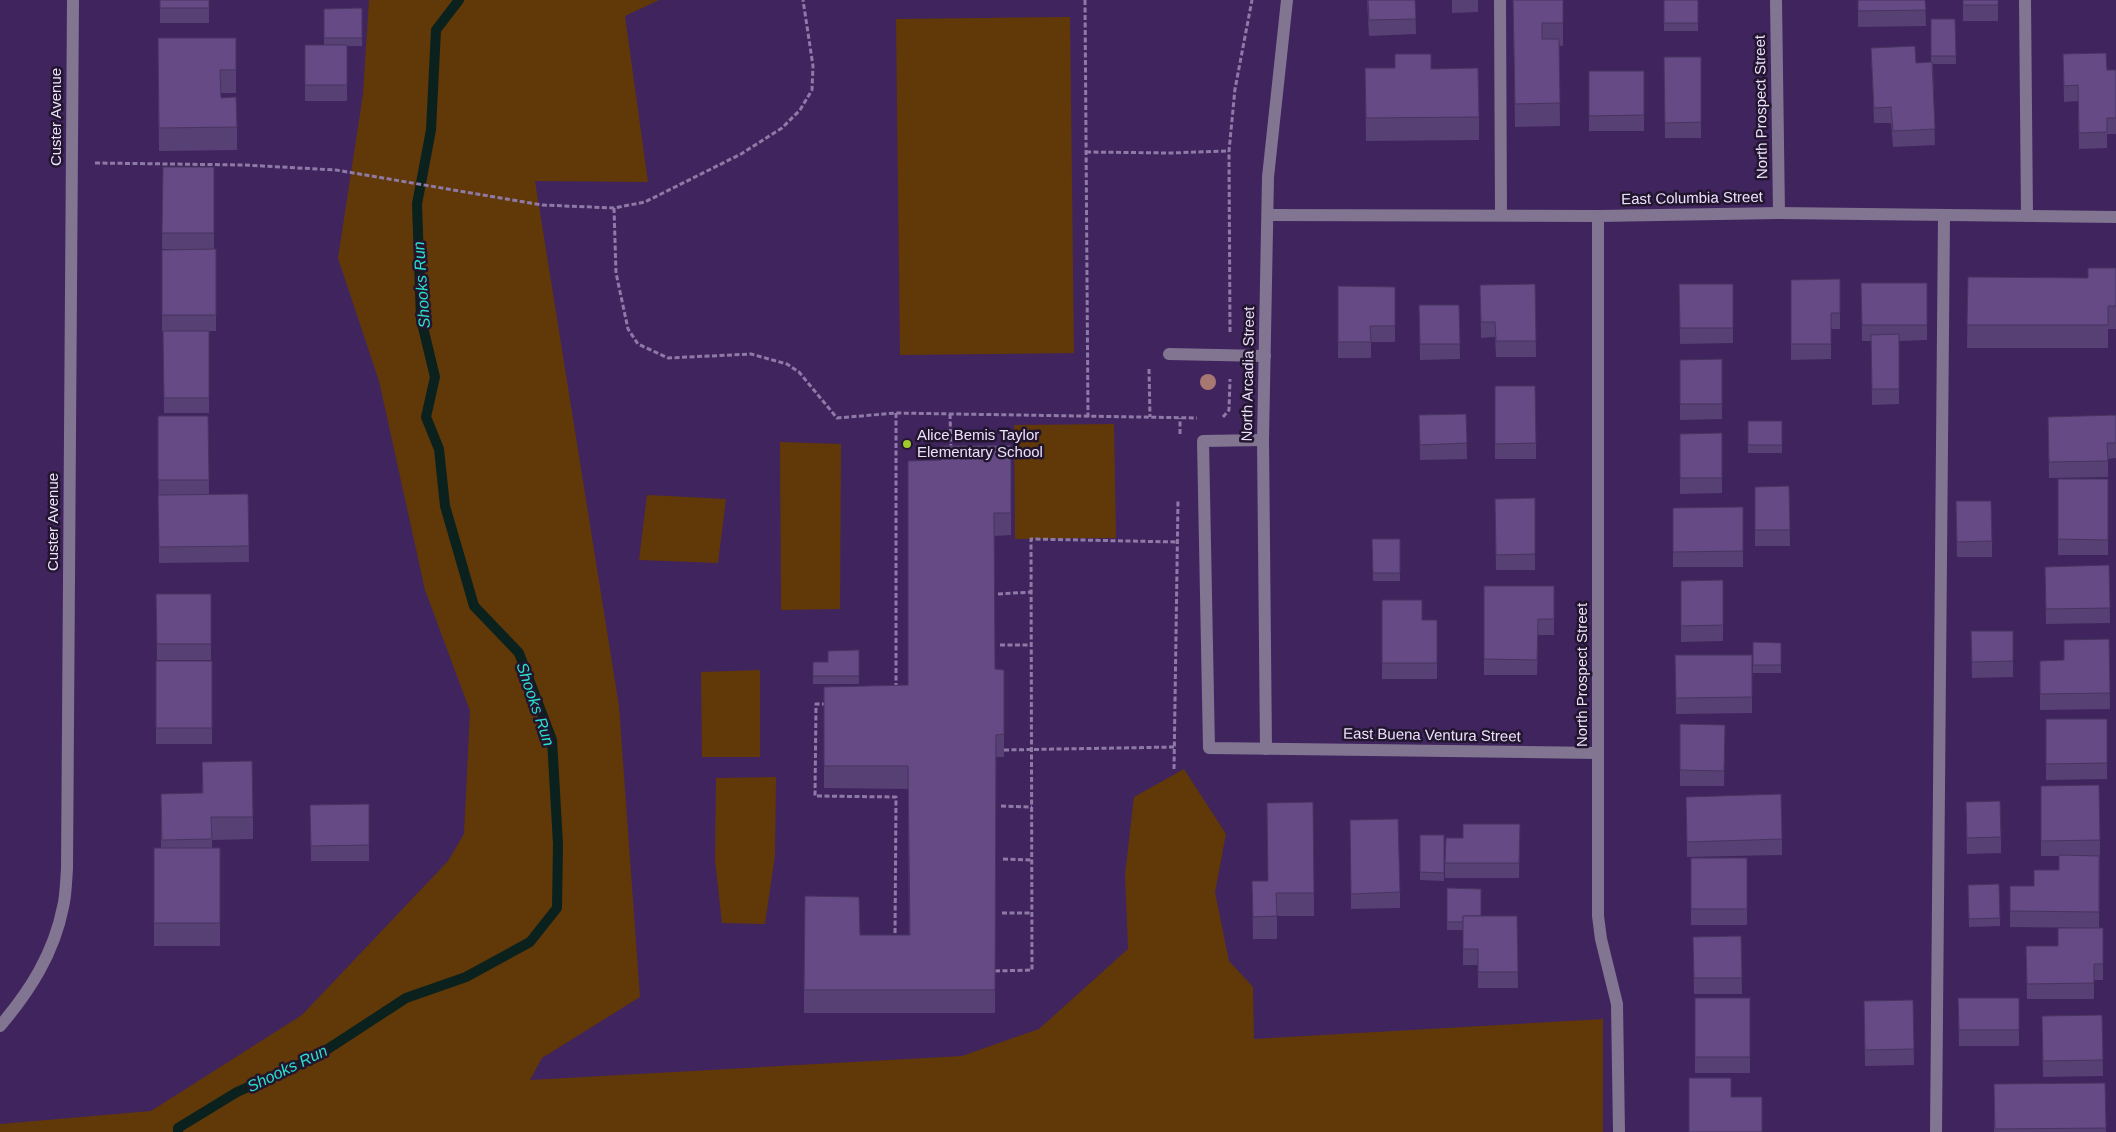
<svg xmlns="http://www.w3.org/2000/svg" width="2116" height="1132" font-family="Arial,sans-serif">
	<rect width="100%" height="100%" fill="#40245e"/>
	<g fill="#613807">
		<path d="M369,0H659L625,16L648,182L535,181L619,706L640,997L542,1058L530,1080L962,1056L1039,1029L1128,949L1125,874L1134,797L1184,769L1226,834L1215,892L1229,961L1253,987L1254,1039L1603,1019V1132H0V1124L151,1111L302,1015L448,861L464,834L470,711L425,590L379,381L338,258L363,94Z"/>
		<path d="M1070,17L1074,353L900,355L896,19Z"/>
		<path d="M1114,424L1116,538L1015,539L1014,425Z"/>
		<path d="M780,442L841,444L840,609L781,610Z"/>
		<path d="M647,495L726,499L718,563L639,560Z"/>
		<path d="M760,670V757H702L701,672Z"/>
		<path d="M776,777L775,855L765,924L722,923L715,860L716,778Z"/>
	</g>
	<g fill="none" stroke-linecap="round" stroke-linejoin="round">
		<path stroke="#0b211e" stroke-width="10" d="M178,1132V1128L237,1092L314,1058L406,998L466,977L530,942L557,908L558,844L552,740L519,653L474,606L445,506L439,449L426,417L435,377L421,319L417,204L431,130L436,30L459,0"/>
		<g stroke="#8e7aa6" stroke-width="3" stroke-dasharray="5 2.5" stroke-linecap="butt">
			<path d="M1085,0L1088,417"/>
			<path d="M1086,152L1170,153L1229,151"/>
			<path d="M95,163L244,165L336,170L542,205L614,208L645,202L741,154L782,128L800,110L812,90L813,66L803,0"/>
			<path d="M614,208L616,273L628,329L638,344L668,358L751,354L787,364L799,372L837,418L896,413L1197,418"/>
			<path d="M1230,332L1229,151L1235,89L1252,0"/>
			<path d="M1149,369L1150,417"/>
			<path d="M950,414L951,449"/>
			<path d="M1223,417L1229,410L1230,379"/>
			<path d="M1180,434V418"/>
			<path d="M998,594L1032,592"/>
			<path d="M1000,645H1032"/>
			<path d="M896,688V413"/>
			<path d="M827,704H816L815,796L896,797L895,939"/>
			<path d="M1004,750L1175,747"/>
			<path d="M1174,769L1178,500"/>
			<path d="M1001,806L1032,807"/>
			<path d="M1003,859L1032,860"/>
			<path d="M1002,913H1032"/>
			<path d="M995,971L1032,970L1031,539L1177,542"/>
		</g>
		<g stroke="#817592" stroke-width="12">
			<path d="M1500,0L1501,215"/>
			<path d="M1776,0L1779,213"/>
			<path d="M2025,0L2027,216"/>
			<path d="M1268,215L1598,216L1779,213L2116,217"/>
			<path d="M1598,216V916L1601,939L1617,1004L1619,1132"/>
			<path d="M1169,354L1265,356"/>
			<path d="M1263,440L1203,441L1209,748L1598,753"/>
			<path d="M1266,749L1263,440L1268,177L1287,0"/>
			<path d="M0,1026C30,991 54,953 63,907C66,895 66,881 67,869L73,0"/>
			<path d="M1936,1132L1944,216"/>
		</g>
	</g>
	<circle fill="#a77872" cx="1208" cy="382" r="8"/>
	<g fill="#574073">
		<path d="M160,0L209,8V23H160Z"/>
		<path d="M1367,0H1415L1416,34L1369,36Z"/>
		<path d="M1452,0H1478V12L1452,13Z"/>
		<path d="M1513,0H1563V46H1559L1560,126L1515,127Z"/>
		<rect x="1664" y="0" width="34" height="31"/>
		<path d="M1858,0H1925L1926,26L1858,27Z"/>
		<path d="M1963,0L1998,5V21H1963Z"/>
		<path d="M362,8V46H347V101H305V45H324V9Z"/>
		<path d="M1931,19H1955L1956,64H1933L1935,145L1893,147L1891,123H1874L1871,48L1916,63L1931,62Z"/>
		<path d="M236,38V93H220L221,98L237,127V150L159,151L158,61Z"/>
		<path d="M2063,54L2107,70H2116V134H2107V148L2079,149L2078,101L2064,102Z"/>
		<path d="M1664,57H1701V138H1665Z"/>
		<path d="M1365,68H1395L1431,69L1479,117V140L1366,141Z"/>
		<rect x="1589" y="71" width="55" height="60"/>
		<path d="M163,167H214V249H162Z"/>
		<path d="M216,249V331H209V413H164L163,331H162V250Z"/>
		<path d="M2116,268V329H2108V348H1967L1968,277L2088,278Z"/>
		<path d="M1840,279V329H1831V359L1791,360V280Z"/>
		<path d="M1861,283L1927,325V340L1899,341V404L1872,405L1871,341H1862Z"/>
		<path d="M1535,284L1536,357H1496L1495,337L1481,338L1480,285Z"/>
		<path d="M1679,284H1733V343L1680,344Z"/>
		<path d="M1338,286L1395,287V342H1371V358H1338Z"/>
		<path d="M1419,305H1459L1460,359L1420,360Z"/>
		<path d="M1680,360L1722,404V419L1680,420Z"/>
		<path d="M1495,386L1536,443V459H1495Z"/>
		<path d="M1466,414L1467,459L1420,460L1419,415Z"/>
		<path d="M2116,415V458L2108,459V477L2049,478L2048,417Z"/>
		<path d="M158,416H208L209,494H248L249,562L159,563Z"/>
		<rect x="1748" y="421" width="34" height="32"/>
		<path d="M1722,433V493L1680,494V434Z"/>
		<path d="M1011,445V535L994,536L995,669L1004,670V757H996L995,1013H804V990L860,935H909L908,789L824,788V687L908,685L940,460Z"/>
		<rect x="2058" y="479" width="50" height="76"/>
		<path d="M1789,486L1790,546H1755V487Z"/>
		<path d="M1535,498V570H1496L1495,499Z"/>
		<path d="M1956,501L1992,541V557H1957Z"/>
		<path d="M1743,507V567H1673V508Z"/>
		<path d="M1372,539H1400V581H1373Z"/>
		<path d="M2109,565L2110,623L2046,624L2045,567Z"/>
		<path d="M1723,580V641L1681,642V581Z"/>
		<path d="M1484,586H1554V635H1538L1537,675H1484Z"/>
		<path d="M156,594L211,644V660H157Z"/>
		<path d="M1382,600L1422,620H1437V679H1382Z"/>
		<path d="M1971,631H2013V677L1972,678Z"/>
		<path d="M2109,639L2110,709L2040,710V661L2064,660Z"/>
		<path d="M1753,642L1781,643V673H1753Z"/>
		<path d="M859,650V684H813V662H828Z"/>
		<path d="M1675,655H1752V713L1676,714Z"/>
		<rect x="156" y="661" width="56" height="83"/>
		<path d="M2046,719H2107V779L2046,780Z"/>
		<path d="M1725,725L1724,786H1680V770Z"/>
		<path d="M202,762L253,817V839L212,840V848H220V946H154V848H161V794L202,793Z"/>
		<path d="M2041,786L2100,840L2099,928H2103V980H2094V999H2027L2026,946H2058L2097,928L2010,927V886H2034L2059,870V856H2041Z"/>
		<path d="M1686,797L1782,839V855L1687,857Z"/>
		<path d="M369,804V861H311L310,805Z"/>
		<path d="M1966,818L2001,837V853L1967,854Z"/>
		<path d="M1350,820L1400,892V908L1351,909Z"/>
		<path d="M1520,824L1519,878H1445V863L1463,838Z"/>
		<path d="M1420,835H1444V881L1420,880Z"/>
		<path d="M1691,858L1747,909V925H1691Z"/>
		<path d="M1252,881L1314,893V916H1277V939H1253Z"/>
		<path d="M1968,885L2000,918V926L1969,927Z"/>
		<path d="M1447,888L1481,916H1517L1518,988H1478V965H1463V930H1447Z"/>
		<path d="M1741,936L1742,994H1694L1693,937Z"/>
		<path d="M1695,998L1750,1057V1073H1695Z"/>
		<path d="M1958,998H2019V1046H1959Z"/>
		<path d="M1913,1000L1914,1065L1865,1066L1864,1001Z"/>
		<path d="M2102,1015L2103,1076L2043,1077L2042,1016Z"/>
		<path d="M2105,1083L2106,1132H1994V1084Z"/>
	</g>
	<g fill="#654a86" stroke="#47345e">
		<rect x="160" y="0" width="49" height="8"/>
		<path d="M1368,0H1415L1416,19L1369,20Z"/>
		<path d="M1513,0H1563V23H1542V39H1559L1560,103L1515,104Z"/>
		<rect x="1664" y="0" width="34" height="23"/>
		<path d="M1858,0H1925L1926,10L1858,11Z"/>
		<rect x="1963" y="0" width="35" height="5"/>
		<path d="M362,8V38H324V9Z"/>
		<path d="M1931,19H1955L1956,56H1931Z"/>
		<path d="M158,38H236V70H220L221,98L236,97L237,127L159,128Z"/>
		<rect x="305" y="45" width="42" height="40"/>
		<path d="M1915,46L1916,63L1932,62L1935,129L1893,131L1891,107L1874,108L1871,48Z"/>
		<path d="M2106,53L2107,70H2116V118H2107V132L2079,133L2078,85L2064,86L2063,54Z"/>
		<path d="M1395,54H1431V69L1478,68L1479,117L1366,118L1365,68H1395Z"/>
		<path d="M1664,57H1701V122L1665,123Z"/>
		<path d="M1589,71H1644V115L1589,116Z"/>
		<path d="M163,167H214V233H162Z"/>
		<path d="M216,249V315H162V250Z"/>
		<path d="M2088,268H2116V306H2108V325H1967L1968,277L2088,278Z"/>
		<path d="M1840,279V313H1831V344H1791V280Z"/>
		<path d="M1861,283H1927V325H1862Z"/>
		<path d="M1535,284L1536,341H1496L1495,322H1481L1480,285Z"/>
		<path d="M1679,284H1733V328H1680Z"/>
		<path d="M1338,286L1395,287V326H1370L1371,342H1338Z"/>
		<path d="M1419,305H1459L1460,344H1420Z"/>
		<path d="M163,331H209V398H164Z"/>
		<path d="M1899,334V389H1872L1871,335Z"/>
		<path d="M1722,359V404H1680V360Z"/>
		<path d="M1495,386H1535L1536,443L1495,444Z"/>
		<path d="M1466,414L1467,443L1420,445L1419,415Z"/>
		<path d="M2116,415V443H2107L2108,461L2049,462L2048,417Z"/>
		<path d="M158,416H208L209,480H158Z"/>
		<rect x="1748" y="421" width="34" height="24"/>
		<path d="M1722,433V478H1680V434Z"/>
		<path d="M1011,445V513H994L995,669L1004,670V734L996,735L995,990H804L805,896L859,897L860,935H910L908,766H824V687L908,685V461L941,460L940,446Z"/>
		<path d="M2058,479H2108V540L2058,539Z"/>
		<path d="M1789,486L1790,530H1755V487Z"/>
		<path d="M248,494L249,546L159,547L158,495Z"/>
		<path d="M1535,498V554L1496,555L1495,499Z"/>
		<path d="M1956,501H1991L1992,541L1957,542Z"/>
		<path d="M1743,507V551L1673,552V508Z"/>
		<path d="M1372,539H1400V573H1373Z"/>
		<path d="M2109,565L2110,608L2046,609L2045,567Z"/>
		<path d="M1723,580V625L1681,626V581Z"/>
		<path d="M1484,586H1554V619H1538L1537,660L1484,659Z"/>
		<path d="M156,594H211V644H157Z"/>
		<path d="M1382,600H1422V620H1437V663H1382Z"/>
		<path d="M1971,631H2013V661L1972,662Z"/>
		<path d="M2109,639L2110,693L2040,694V661L2064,660V640Z"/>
		<path d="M1753,642L1781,643V665H1753Z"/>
		<path d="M859,650V676H813V662H828V651Z"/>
		<path d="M1675,655H1752V697L1676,698Z"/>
		<rect x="156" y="661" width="56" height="67"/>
		<path d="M2046,719H2107V763L2046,764Z"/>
		<path d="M1680,724L1725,725L1724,771L1680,770Z"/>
		<path d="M252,761L253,817H211L212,839L162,840L161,794L203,793L202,762Z"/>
		<path d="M2099,785L2100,840L2041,841V786Z"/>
		<path d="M1781,794L1782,839L1687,842L1686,797Z"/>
		<path d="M2000,801L2001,837L1967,838L1966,802Z"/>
		<path d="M1313,802L1314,893H1276L1277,916L1253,917L1252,881H1268L1267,803Z"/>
		<path d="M369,804V845L311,846L310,805Z"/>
		<path d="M1398,819L1400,892L1351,894L1350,820Z"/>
		<path d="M1463,824H1520L1519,863H1445L1446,838H1463Z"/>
		<path d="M1420,835H1444V873L1420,872Z"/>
		<rect x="154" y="848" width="66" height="75"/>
		<path d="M2059,855L2099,856V912L2010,911V886H2034V870H2059Z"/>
		<rect x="1691" y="858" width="56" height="51"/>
		<path d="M1999,884L2000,918L1969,919L1968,885Z"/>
		<path d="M1447,888L1481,889V916H1463V922H1447Z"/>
		<path d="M1463,916H1517L1518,972H1478V949H1463Z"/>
		<path d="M2058,928H2103V964H2094V983L2027,984L2026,946H2058Z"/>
		<path d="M1741,936L1742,978H1694L1693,937Z"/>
		<rect x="1695" y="998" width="55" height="59"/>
		<path d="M1958,998H2019V1030H1959Z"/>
		<path d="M1913,1000L1914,1049L1865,1050L1864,1001Z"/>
		<path d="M2102,1015L2103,1060L2043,1061L2042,1016Z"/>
		<path d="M1689,1078H1731V1097H1762V1132H1689Z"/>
		<path d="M2105,1083L2106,1128L1995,1129L1994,1084Z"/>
	</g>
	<circle fill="#a0c92b" stroke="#22162f" stroke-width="2" cx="907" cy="444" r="5"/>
	<g text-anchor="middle" stroke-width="5" stroke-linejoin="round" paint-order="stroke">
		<g font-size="15" fill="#ece0fd" stroke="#22162f">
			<text transform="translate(1761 107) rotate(-91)" y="5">North Prospect Street</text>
			<text transform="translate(56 117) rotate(-90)" y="5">Custer Avenue</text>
			<text transform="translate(1692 198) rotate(-1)" y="5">East Columbia Street</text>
			<text transform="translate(1248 374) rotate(-89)" y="5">North Arcadia Street</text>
			<text transform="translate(53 522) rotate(-90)" y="5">Custer Avenue</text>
			<text transform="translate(1582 675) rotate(-90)" y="5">North Prospect Street</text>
			<text transform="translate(1432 735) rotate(1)" y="5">East Buena Ventura Street</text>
		</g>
		<g font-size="15" fill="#ece0fd" stroke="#22162f" text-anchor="start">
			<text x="917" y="440">Alice Bemis Taylor<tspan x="917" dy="17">Elementary School</tspan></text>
		</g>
		<g font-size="16" font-style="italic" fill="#2bdfcc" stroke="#22162f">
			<text transform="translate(421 285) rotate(-94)" y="6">Shooks Run</text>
			<text transform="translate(536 704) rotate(71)" y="6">Shooks Run</text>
			<text transform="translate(287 1068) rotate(-26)" y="6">Shooks Run</text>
		</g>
	</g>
</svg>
